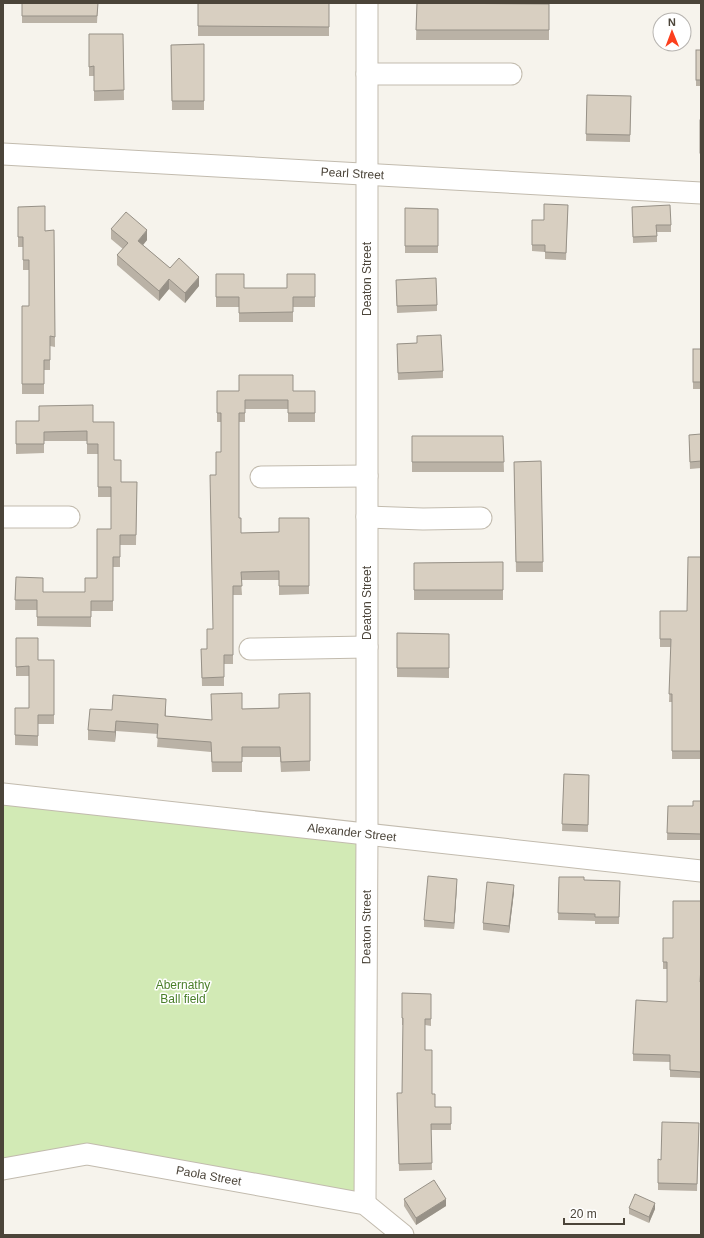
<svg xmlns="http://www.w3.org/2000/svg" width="704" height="1238" font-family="Helvetica,sans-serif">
	<rect width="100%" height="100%" fill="#f6f3ec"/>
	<path fill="#d2eab5" d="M3,794L367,834L365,1204L87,1154L3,1169Z"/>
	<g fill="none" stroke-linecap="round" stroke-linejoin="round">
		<g stroke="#c2bbae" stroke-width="23">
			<g id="minor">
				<path d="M367,74H511"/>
				<path id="s1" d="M3,154L701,193"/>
				<path d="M261,477L367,476"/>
				<path d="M3,517H69"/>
				<path d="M367,517L423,519L481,518"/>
				<path d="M250,649L367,647"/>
				<path id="s2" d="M3,794L701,871"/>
				<path id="s3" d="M3,1169L87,1154L365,1204L403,1235"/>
				<path id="s4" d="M365,1204L367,834V3"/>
			</g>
		</g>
		<use href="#minor" stroke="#fff" stroke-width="21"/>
	</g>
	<g fill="#bab2a6">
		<path d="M22,3H98L97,23H22Z"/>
		<rect x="198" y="3" width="131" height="33"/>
		<path d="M417,3L549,4V40H416Z"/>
		<path d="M89,34H123L124,100L94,101V76H89Z"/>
		<path d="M204,44V110H172L171,45Z"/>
		<rect x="696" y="50" width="5" height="36"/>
		<path d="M587,95L631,96L630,142L586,141Z"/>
		<rect x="700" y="120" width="1" height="40"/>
		<path d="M568,205L566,260L545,259V252L532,251V245L544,220Z"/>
		<path d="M18,207L45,231L54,230L55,347L50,346V370H44V394H22V306H29V270H23V247H18Z"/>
		<path d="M632,207L671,225V232H657V242L633,243Z"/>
		<path d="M405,208L438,209V253H405Z"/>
		<path d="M111,229L147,240L143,245L170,268L199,286L185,303L169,289L159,301L117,265V255L123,249L111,239Z"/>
		<path d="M216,274L244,288H287L315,274V307H293V322H239V307H216Z"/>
		<path d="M396,280L437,305V311L397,313Z"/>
		<path d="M417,336L443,371V378L398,380L397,344L417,343Z"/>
		<rect x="693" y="349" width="8" height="40"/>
		<path d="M217,391H315V422H288V409H245V422H239V518L241,533L279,532L309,518V594L279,595V580H241L242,595H233V664H224V686H202L201,649H207L213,629L216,475L221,452V422H217Z"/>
		<path d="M16,421L93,422L114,460L121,482H137L136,545H120V567H113V611H91V627L37,626V610H15L16,577L43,592H85L97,578L111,529V497H98V454H87V441H44V453L16,454Z"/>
		<path d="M701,434V468L690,469L689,441Z"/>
		<path d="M412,436H503L504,472H412Z"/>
		<path d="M541,461L543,572H516L514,462Z"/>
		<path d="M701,557V759H672V702H669L671,647H660V611H687Z"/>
		<path d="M503,562V600H414V563Z"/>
		<path d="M397,633L449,634V678L397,677Z"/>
		<path d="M16,638L38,660H54V724H38V746L15,745V708H29V676H16Z"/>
		<path d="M310,693V771L281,772L280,757H242V772H212L211,752L157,747L158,734L116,731L115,742L88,740V730L112,710L166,709V716L211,720L242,709L279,708Z"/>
		<path d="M564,774L589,775L588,832L562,831Z"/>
		<path d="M701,801V840H667L668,806H693Z"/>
		<path d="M559,877L584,880L620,881L619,924H595V921L558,920Z"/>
		<path d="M457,885L454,929L424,927V920Z"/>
		<path d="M514,892L509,933L483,930V923Z"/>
		<path d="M663,938L701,982V1078L670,1077V1062L633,1061V1054L667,1002V969H663Z"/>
		<path d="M402,993L431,994V1026L425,1025V1050L432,1094L435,1107H451V1130H431L432,1170L399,1171L397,1093H402L403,1025H402Z"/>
		<path d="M699,1123L697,1191L658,1190V1159L661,1160Z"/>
		<path d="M404,1199L446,1206L416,1225L404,1206Z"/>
		<path d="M629,1208L655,1209L649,1223L629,1214Z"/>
	</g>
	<g fill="#979187">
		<path d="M147,230V240L138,251V241Z"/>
		<path d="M199,277V286L185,303V293Z"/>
		<path d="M169,279V289L159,301V291Z"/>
		<path d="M116,721V731L115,742V732Z"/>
		<path d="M457,879V885L454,929V923Z"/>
		<path d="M514,885V892L509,933V926Z"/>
		<path d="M446,1199V1206L416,1225V1218Z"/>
		<path d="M655,1203V1209L649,1223V1217Z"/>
	</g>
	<g fill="#d8cfc1" stroke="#979187">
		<path d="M22,3H98L97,16H22Z"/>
		<path d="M198,3H329V27L198,26Z"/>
		<path d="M417,3L549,4V30H416Z"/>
		<path d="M89,34H123L124,90L94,91V66L89,67Z"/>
		<path d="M204,44V101H172L171,45Z"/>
		<rect x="696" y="50" width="5" height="30"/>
		<path d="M587,95L631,96L630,135L586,134Z"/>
		<rect x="700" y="120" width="1" height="33"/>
		<path d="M544,204L568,205L566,253L545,252V245H532V220H544Z"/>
		<path d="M670,205L671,225H656L657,236L633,237L632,207Z"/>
		<path d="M45,206V231L54,230L55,337L50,336V360H44V384H22V306H29V260H23V237H18V207Z"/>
		<path d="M405,208L438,209V246H405Z"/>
		<path d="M126,212L147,230L138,241L170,268L179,258L199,277L185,293L169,279L159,291L117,255L128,243L111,229Z"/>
		<path d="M216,274H244V288H287V274H315V297H293V312L239,313V297H216Z"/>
		<path d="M436,278L437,305L397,306L396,280Z"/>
		<path d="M441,335L443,371L398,373L397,344L417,343V336Z"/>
		<rect x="693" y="349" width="8" height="33"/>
		<path d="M239,375H293V391H315V413H288V400H245V413H239V518H241V533L279,532V518H309V586H279V571L241,572L242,586H233V655H224V677L202,678L201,649H207V629H213L210,475H216V452H221V413H217V391H239Z"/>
		<path d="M93,405V422H114V460H121V482H137L136,535H120V557H113V601H91V617H37V600H15L16,577L43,578V592H85V578H97V529H111V487H98V444H87V431L44,432V444H16V421H39V406Z"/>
		<path d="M701,434V461L690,462L689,435Z"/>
		<path d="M412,436H503L504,462H412Z"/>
		<path d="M541,461L543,562H516L514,462Z"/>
		<path d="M688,557H701V751H672V694H669L671,639H660V611H687Z"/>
		<path d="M503,562V590H414V563Z"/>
		<path d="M397,633L449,634V668H397Z"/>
		<path d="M16,638H38V660H54V715H38V736L15,735V708H29V666L16,667Z"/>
		<path d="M242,693V709L279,708V694L310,693V761L281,762L280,747H242V762H212L211,742L157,738L158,724L116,721L115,732L88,730L90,709L112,710L113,695L166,699L165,716L212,720L211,694Z"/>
		<path d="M564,774L589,775L588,825L562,824Z"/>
		<path d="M693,801H701V834L667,833L668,806H693Z"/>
		<path d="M428,876L457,879L454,923L424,920Z"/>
		<path d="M559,877H584V880L620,881L619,917H595V914L558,913Z"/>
		<path d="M487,882L514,885L509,926L483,923Z"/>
		<path d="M673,901H701V967L700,982H701V1072L670,1070V1055L633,1054L636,1000L667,1002V962H663V938H673Z"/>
		<path d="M402,993L431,994V1019H425V1050H432V1094H435V1107H451V1124H431L432,1163L399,1164L397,1093H402L403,1018H402Z"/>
		<path d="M662,1122L699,1123L697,1184L658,1183V1159L661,1160Z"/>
		<path d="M434,1180L446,1199L416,1218L404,1199Z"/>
		<path d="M635,1194L655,1203L649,1217L629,1208Z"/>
	</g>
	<g text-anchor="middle" stroke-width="3" stroke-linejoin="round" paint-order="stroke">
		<g font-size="12" fill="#4b4439" stroke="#fff">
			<text dy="4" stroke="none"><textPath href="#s1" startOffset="350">Pearl Street</textPath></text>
			<text transform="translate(367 279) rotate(-90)" y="4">Deaton Street</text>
			<text transform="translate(367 603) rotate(-90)" y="4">Deaton Street</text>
			<text dy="4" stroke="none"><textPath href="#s2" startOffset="351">Alexander Street</textPath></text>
			<text dy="4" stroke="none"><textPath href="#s4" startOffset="277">Deaton Street</textPath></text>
			<text dy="4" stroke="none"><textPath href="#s3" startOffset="209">Paola Street</textPath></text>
		</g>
		<g font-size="12" fill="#4a7f2a" stroke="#fff">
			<text x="183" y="989">Abernathy<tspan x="183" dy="14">Ball field</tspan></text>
		</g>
	</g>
	<rect width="704" height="1238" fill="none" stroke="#4b4439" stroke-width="8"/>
	<g transform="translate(672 32) rotate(359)"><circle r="19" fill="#ffffff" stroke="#b7b4b0"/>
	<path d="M0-3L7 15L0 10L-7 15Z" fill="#fc3f1d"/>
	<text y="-6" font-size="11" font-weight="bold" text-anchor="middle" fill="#4b4439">N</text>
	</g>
	<path d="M564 1218v6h60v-6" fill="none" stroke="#4b4439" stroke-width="2"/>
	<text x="570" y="1218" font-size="12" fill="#4b4439" stroke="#ffffff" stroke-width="3" paint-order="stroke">20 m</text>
</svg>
